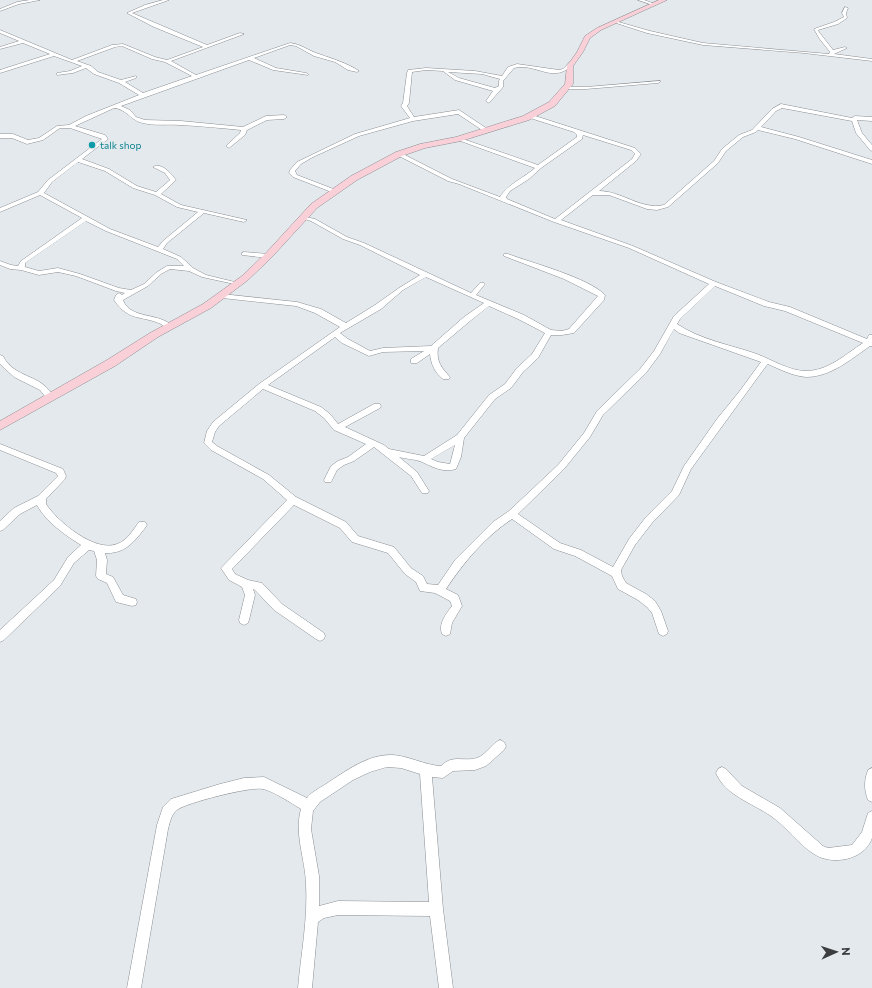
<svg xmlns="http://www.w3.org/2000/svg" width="872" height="988" font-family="Commissioner,sans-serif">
	<rect width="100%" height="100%" fill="#e4e9ed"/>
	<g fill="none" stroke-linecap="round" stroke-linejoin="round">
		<g stroke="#8a8e92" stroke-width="1">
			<g id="street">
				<path d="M30,0H40L19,4L0,11V9L17,2Z"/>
				<path d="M163,0H169L132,13L207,45L240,33L244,34L171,61L196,75L290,43C301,44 309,51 319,54C333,59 347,63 359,71L357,72L348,70L335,62L314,56L296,46L290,45L254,58L276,68L306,73L308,74V75L273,70L249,60L121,106L130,110L136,117L145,120L181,121L243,127L266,116L284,115L287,117L284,119L267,120L247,130L245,135L229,148L226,146L240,133L241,130C221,128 200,126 180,125C168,124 154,126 143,123C131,121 127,109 114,108L75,126L105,135L108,139L82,159L109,169L137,186L156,192L170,180L165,173L153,167C162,162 171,174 176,180L161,194L181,205L247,220L244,222L204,213L167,243L163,249L181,257L193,268L206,275L239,283V285L202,277L189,271L170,269L161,274L148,286L123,300C130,320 161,312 173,327L169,329C166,328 164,326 161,324C141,315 129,322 114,300L116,295L119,293L122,295L125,293L116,291L76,276L58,272L39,275L21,270L10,269L0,265V261L11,265L18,266L21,261L82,218L40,195L0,212V208L38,192L48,180L102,139L70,128H60L43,140L27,144L12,138H0V134H13L28,140L39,138L57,126L69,125L86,116L139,95L119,83L94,74L86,68L73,73L57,75V73L70,71L82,66L54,56L0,73V70L50,54L23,43L0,49V47L19,41L0,33V30L72,60L112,45L123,44L155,57L167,60L203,47L154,27L127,13L145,5ZM122,46L152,59L165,62L192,76L143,93L125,82L136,78V76L121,80L98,72L91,66L77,61L115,47ZM78,162L105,171L133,188L155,195L177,207L198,212L163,241L158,247L110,229L44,193L52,182ZM86,221L106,231L177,259L184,266H167L157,272L144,284L131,290L119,288L80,274L58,268L39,271L25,267V263Z"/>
				<path d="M638,0H644L655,4L653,5Z"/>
				<path d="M845,7L848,8L846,13L847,18L838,24L818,30L819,32L833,50L845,47L847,48L834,54L872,59V61L804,53L703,45L647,33L613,22L615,21L650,31L703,43L829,54L830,52L819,38L814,29L834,22L844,17L842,13Z"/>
				<path d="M570,62L574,63C554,86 536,62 514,68L503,81V87L489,103L486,101L493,91L455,80L443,71L426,70L412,72L409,103L407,106L414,117L459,110L489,130V132H485L458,114L413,121L359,136L313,157L301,164L295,171L297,175L336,190L337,191L334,193L293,177L289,173L290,170L297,162L355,134L410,118L401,106L403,103L407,73L408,70L426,68L475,71L502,76L508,67L517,64L559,70L563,69ZM448,72L482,74L500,79L499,81V86L495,88L459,78Z"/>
				<path d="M660,81V82L658,83L586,89H567L565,88L567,87H586Z"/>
				<path d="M781,104L852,118L855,116L872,117V121L857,120L862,133L872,145V151L870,150L856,133L852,121L782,108L776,111L761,127L799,137L872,160V164L795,139L758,130L756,132L743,137L726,151L718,163L668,207L657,210L647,209L609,195H593L561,220L633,246L716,282L769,302L790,307L867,339L869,335H872V346H870C851,359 831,377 806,377C793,376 779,369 768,364L766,366L691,469L679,495L652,523L635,545L621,570L622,576L626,583L646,594L655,601L661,611L668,631L667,634L663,636L659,634L652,613L647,607L638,600L618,589L612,576L575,556L554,549L512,519C485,537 464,562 446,589L458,595L462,606L452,623L450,634L446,636L442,634C438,624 446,614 452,606L450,601L435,593L420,591L416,582L405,574L388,553L352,542L340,528L294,505L232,569L235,574L248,580L262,583L282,604L324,633L325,636L324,639L320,641L316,639L274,610L255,590L253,589L255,595L249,620L248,623L244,625L240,623L239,620L245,595L242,587L229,580L221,568L287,500L263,479L211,450L204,443L207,431L213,422L259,384L340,327L315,313L296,306L222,298L218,296L222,294L297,302L321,309L346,323L375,305L399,288L420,275L360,245L343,239L311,221L301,218V216L315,219L347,237L364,243L471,293L480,283H484L485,284L476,295L524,315L551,330L562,331L569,329L598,296L564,279L504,256V254H508C532,263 589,278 605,295L604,300L574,333L562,335H551L538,358L523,372L511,388L495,399L464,438L461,457L456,469C443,473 433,467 422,462C416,459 406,459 399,457L417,472L429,491L428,493H422L411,476L374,447L354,461L344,465L337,470L331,482H325L324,480L331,466L338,461L348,457L366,444L334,430L324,418L315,411L263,389L219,426L215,432L212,442L217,446L269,475L296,497L346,522L358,536L394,547L411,568L423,576L427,584L438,585L455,560L493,522L509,511L558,465L584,433L597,411L640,369L654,351L674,316L709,284L629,248L554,222L459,184L448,181L397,155V153H401L452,179L500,197C507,185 525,177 535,168L455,139L460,138L538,165L577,137V135L574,132L527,117L526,116L529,114L635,148L641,154L636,161L599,191C622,191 640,210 664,205L714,161L722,149L739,135L752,130L772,109ZM583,135L631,150L635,154L632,159L555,219L507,199L506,197L510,191L529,179L541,168L582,139ZM426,277L484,303L464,317L431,346L383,348L370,351L348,339L340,333L381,309L403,290ZM715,286L764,306L785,311L863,343C846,354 828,371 806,371C790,371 772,360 757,354C731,345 701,340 677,324L680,319ZM489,306L518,319L545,333L532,354L517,368L505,384L489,395L457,435L424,456L389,449L384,445L345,427L380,408L381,406L380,404H374L338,424L330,414L321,407L268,385L335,337L342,343L369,356L383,352L424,351L411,359V363H417L430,354C431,364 435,373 443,379H449L450,377C442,368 436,362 438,348L470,321ZM674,329L679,333L761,362L739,392L717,419L684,466L672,491L646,517L629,539L613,567L581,550L560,543L518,514L564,469L590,437L603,415L646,373L660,354ZM455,445L450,464L438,462L431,459Z"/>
				<path d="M244,252L268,254L271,256L268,258L242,255V253Z"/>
				<path d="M0,355L3,356C12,375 34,375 46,387C49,390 52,394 54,397L53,399H47L40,390L14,377L0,364Z"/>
				<path d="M0,444L63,469L66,476L65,479L46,499V504C57,521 95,553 117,544C127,541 133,530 139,522H145L147,525L145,528C134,542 125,554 105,553L107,560L106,574L113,577L123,595L136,599L137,602L136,605L132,606L116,602L107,583L98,579L96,576L97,560L94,551L89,550L74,563L60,586L4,640L0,642V630L54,580L68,557L81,545C65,535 46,522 37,505L20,514L3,530L0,531V521L14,508L38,496L58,476L56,473L0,450Z"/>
				<path d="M500,740L504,742L506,746L504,750L486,766L475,770L453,771L443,778L432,777L443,909L453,988H439L430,916L338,915L324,918L318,922L312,988H298C301,954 308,919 306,884C305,858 294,834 301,809C291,803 273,791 263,789C252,786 185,803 177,810C171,815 170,822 168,829L141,988H127L157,825L163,807L171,799L220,784L244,778L264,777L307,798C311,792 320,788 326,784C346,771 368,754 393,755C409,756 424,765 441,766C453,754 463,762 477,758C486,755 491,744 500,740ZM387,767L401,768L420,774L429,902L338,901L319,906V876L311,829L313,811L320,802L353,780L370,772Z"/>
				<path d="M722,767L726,769L742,786L780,808L823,846L828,848L852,845L862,832L868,813L872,811C872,819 872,831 872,838C865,860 832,866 814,854C798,844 787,827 771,816C752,803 725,795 716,773L718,769Z"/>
				<path d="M872,768V802L868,800C864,790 864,780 868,770Z"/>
			</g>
		</g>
		<g stroke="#8a8e92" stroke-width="1">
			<path id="secondary" d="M659,0H667L601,30L590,38L583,52L573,66V84L555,106L529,120L461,141L425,148L402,156L357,180L317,208L271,258L248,280L211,308L158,337L115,366L0,430V421L107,360L150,333L203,304L242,276L265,254L311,204L351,176L396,152L420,144L456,137L523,116L549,102L565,84L567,66L577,52L585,36L597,28Z"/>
		</g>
		<use href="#street" fill="#fff" fill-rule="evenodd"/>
		<use href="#secondary" fill="#fad0d8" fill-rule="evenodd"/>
	</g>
	<circle fill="#0f9aa8" stroke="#e4e9ed" stroke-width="1.5" cx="92" cy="145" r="4"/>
	<g text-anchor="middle" stroke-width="3.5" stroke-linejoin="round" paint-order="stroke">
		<g font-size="10" fill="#0d838f" stroke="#e4e9ed" text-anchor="start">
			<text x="100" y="149">talk shop</text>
		</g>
	</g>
	<g transform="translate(836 952) rotate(87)" stroke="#e4e9ed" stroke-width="3" paint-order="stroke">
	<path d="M0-3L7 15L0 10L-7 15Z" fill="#3b3d3f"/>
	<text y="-6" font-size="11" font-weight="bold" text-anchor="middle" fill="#3b3d3f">N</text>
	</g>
</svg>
